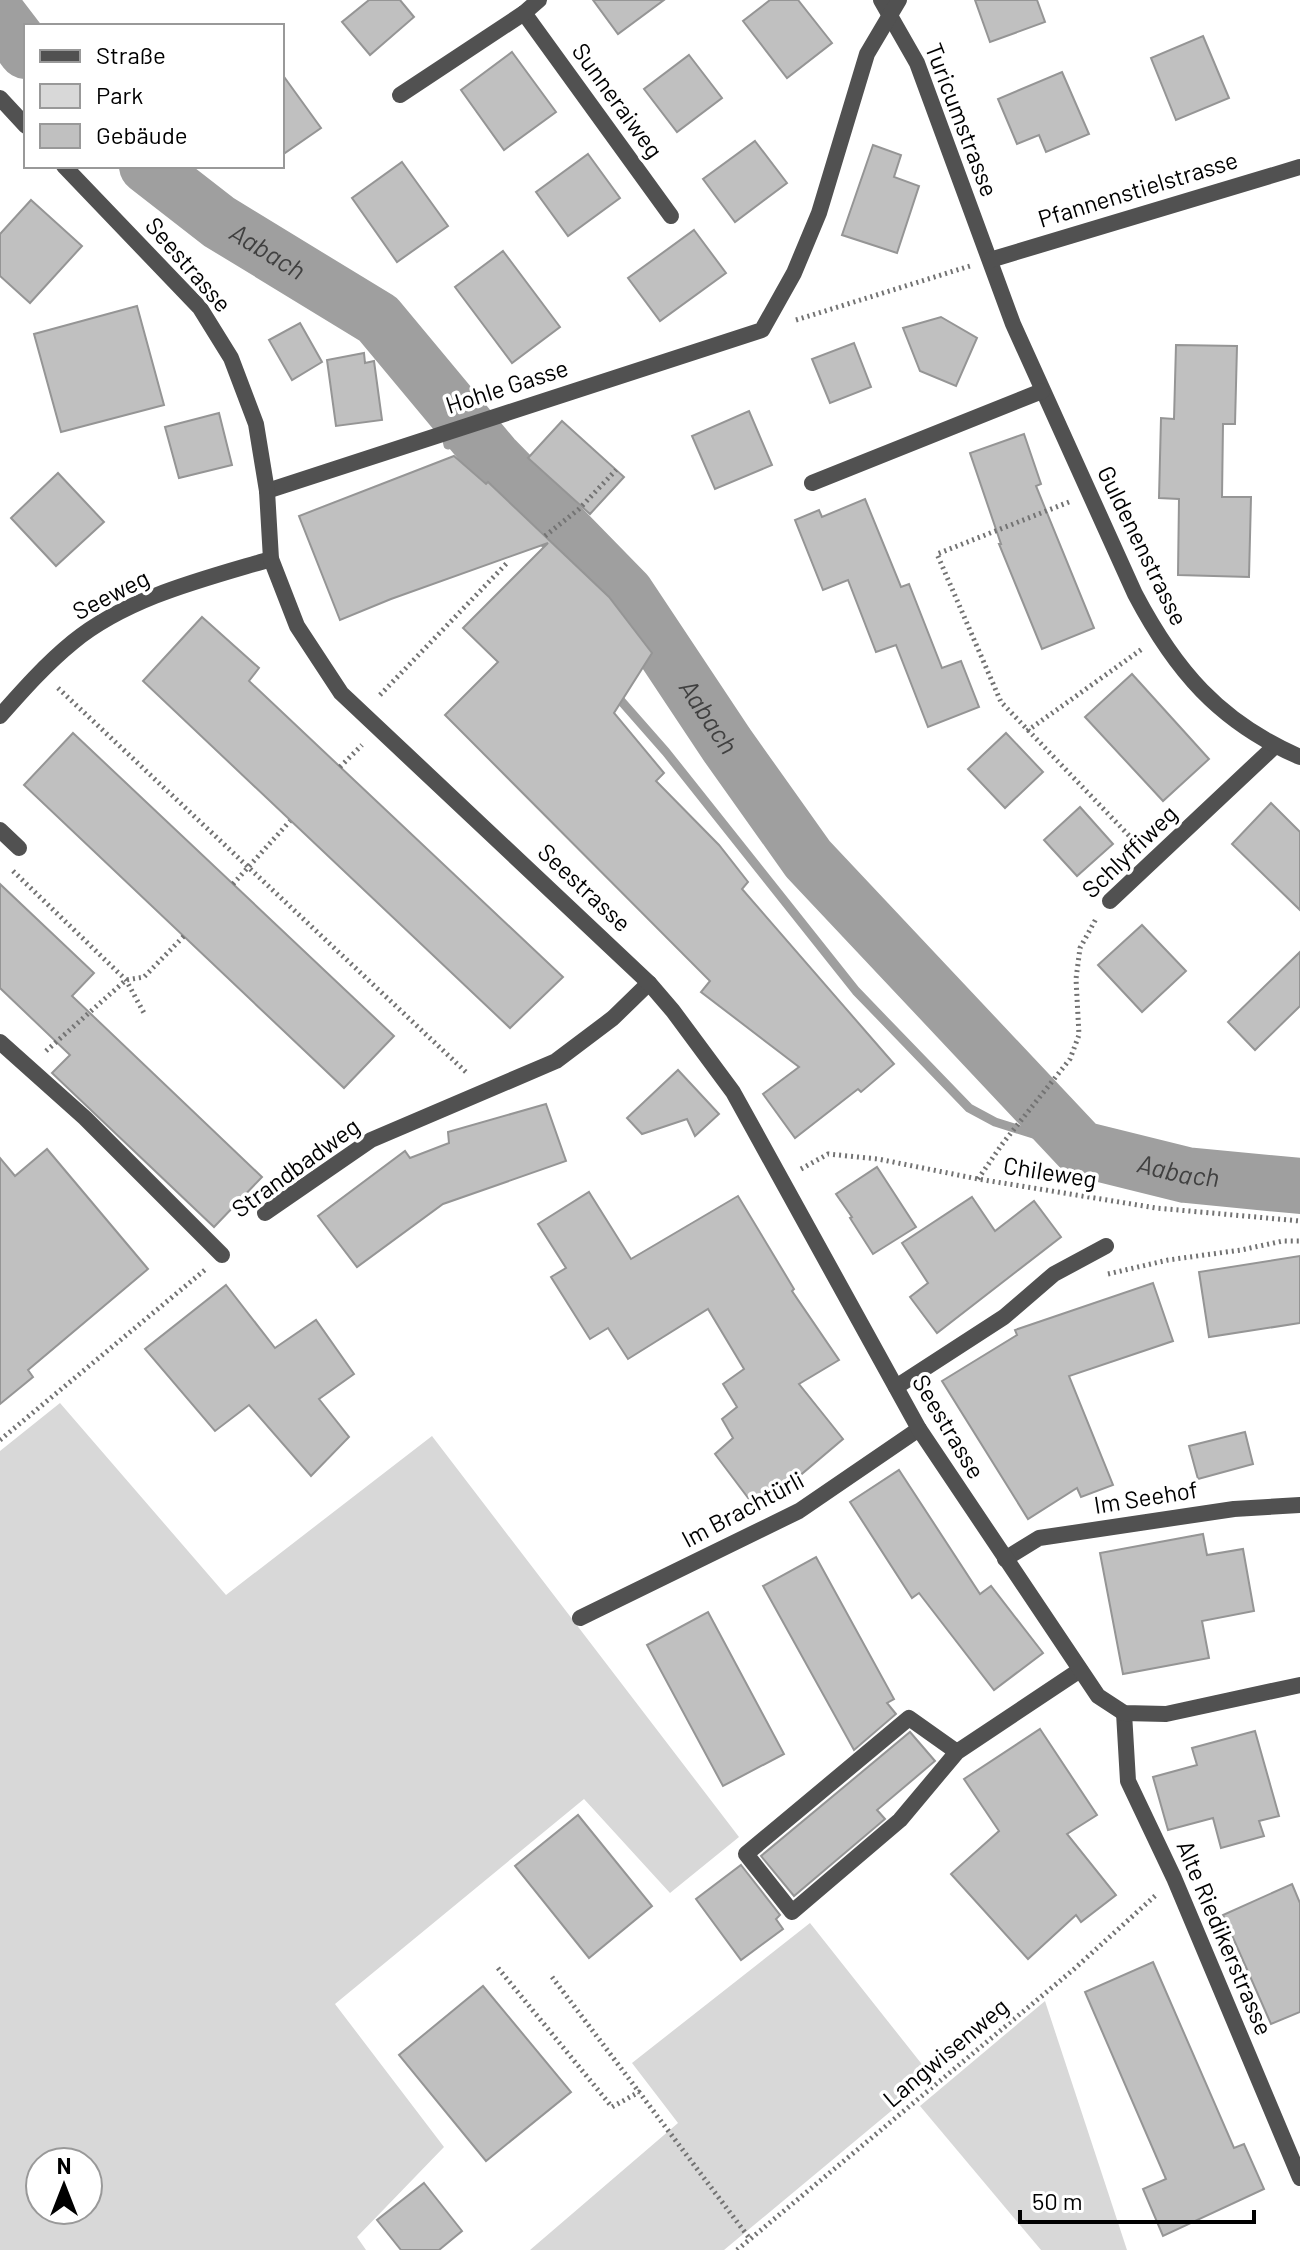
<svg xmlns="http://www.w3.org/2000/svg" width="1300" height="2250" font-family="Barlow,sans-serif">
	<rect width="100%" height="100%" fill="#fff"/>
	<g fill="#d8d8d8" fill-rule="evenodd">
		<path d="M60,1403L226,1595L432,1436L739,1837L670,1893L584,1799L335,2004L444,2147L357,2237L366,2250H0V1451ZM40,2162H88V2210H40Z"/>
		<path d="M810,1923L932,2077L724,2250H530L678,2123L632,2063Z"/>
		<path d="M1045,2001L1127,2250H1041L920,2106Z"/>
	</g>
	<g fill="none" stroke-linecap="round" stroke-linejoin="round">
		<g stroke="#9f9f9f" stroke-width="9">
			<path d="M437,390L448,445"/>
			<path d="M615,694L666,752L856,991L969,1108L995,1122L1081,1149"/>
		</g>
		<g stroke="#9f9f9f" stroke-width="56">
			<path d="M0,17L26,51"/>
			<path id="s1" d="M147,166L219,222L378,319L493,457L626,593L727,745L808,859L1081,1149L1186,1175L1300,1186"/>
		</g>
	</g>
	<g fill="#c0c0c0" stroke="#959595" stroke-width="2">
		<path d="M369,0H400L414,17L370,55L342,22Z"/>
		<path d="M593,0H664L618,34Z"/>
		<path d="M770,0H798L832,43L787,78L743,21Z"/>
		<path d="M975,0H1037L1045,22L990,42Z"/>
		<path d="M1203,36L1229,98L1176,120L1151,58Z"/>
		<path d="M512,52L556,112L504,150L461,90Z"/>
		<path d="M689,55L722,98L677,132L644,89Z"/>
		<path d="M1062,72L1089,134L1046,152L1039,135L1017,144L998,99Z"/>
		<path d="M282,74L321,128L282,155Z"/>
		<path d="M755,141L787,183L735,222L703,179Z"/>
		<path d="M873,145L901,155L894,177L919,186L897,253L842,235Z"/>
		<path d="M588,154L620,198L568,236L536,192Z"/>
		<path d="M402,162L448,226L397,262L352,198Z"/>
		<path d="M31,200L82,246L30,303L0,276V234Z"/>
		<path d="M694,230L726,273L660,321L628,278Z"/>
		<path d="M503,251L560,327L512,363L455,287Z"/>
		<path d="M137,306L164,405L61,432L34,334Z"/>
		<path d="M941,317L977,338L956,386L920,371L903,328Z"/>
		<path d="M300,323L322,362L292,380L269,340Z"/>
		<path d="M854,343L871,387L830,403L812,359Z"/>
		<path d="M1176,345L1237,346L1235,424H1223L1222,497H1251L1249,577L1178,575L1179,499L1159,498L1161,418L1174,419Z"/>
		<path d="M364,353L365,363L374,361L382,420L336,426L327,360Z"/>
		<path d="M749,411L772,465L715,489L692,436Z"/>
		<path d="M219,413L232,465L179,478L165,427Z"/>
		<path d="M562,421L624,477L590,514L528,458Z"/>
		<path d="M1024,434L1041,484L1036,486L1094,628L1042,649L999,544H1001L970,453Z"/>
		<path d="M454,456L486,484L488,482L609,597L652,653L614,713L664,773L656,781L719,845L748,882L742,889L894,1064L861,1092L858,1089L795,1138L763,1094L799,1067L701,992L710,981L445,715L498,662L463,628L548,543L391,599L340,620L299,516Z"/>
		<path d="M58,473L104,522L56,566L11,518Z"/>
		<path d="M865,499L901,587L909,584L942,668L961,661L979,707L928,727L896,645L876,652L848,580L823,590L795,520L819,510L822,517Z"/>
		<path d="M202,617L259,668L249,681L563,977L510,1028L143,681Z"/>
		<path d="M1132,674L1209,759L1163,801L1085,717Z"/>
		<path d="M73,733L394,1036L344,1088L24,785Z"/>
		<path d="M1006,733L1043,772L1005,808L968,769Z"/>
		<path d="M1271,803L1300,832V910L1232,844Z"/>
		<path d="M1080,807L1113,844L1077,876L1044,840Z"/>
		<path d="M0,884L94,973L72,996L262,1177L214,1227L52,1073L70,1055L0,988Z"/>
		<path d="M1142,925L1186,971L1142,1012L1098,965Z"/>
		<path d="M1300,952V1006L1255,1050L1228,1022Z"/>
		<path d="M678,1070L719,1114L695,1136L687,1119L642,1134L627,1118Z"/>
		<path d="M546,1104L566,1161L443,1204L357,1267L318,1216L405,1151L410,1158L449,1143L448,1132Z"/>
		<path d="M47,1149L148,1269L28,1370L33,1377L0,1404V1158L15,1176Z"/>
		<path d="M877,1167L916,1227L873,1254L850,1218L852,1217L836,1194Z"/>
		<path d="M589,1192L631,1259L738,1196L794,1289L792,1291L839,1360L799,1384L843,1439L758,1511L715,1454L733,1438L722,1419L737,1407L723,1384L744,1369L708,1309L628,1359L608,1328L590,1339L551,1277L566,1268L538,1224Z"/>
		<path d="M972,1197L995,1231L1034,1201L1061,1237L937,1333L910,1297L928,1283L902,1243Z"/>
		<path d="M1300,1256V1323L1209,1337L1199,1272Z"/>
		<path d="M1153,1283L1173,1341L1069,1376L1113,1485L1081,1497L1077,1488L1028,1519L942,1381L1017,1335L1015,1330Z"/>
		<path d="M226,1285L275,1348L316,1320L354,1374L319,1399L349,1437L311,1476L249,1405L215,1431L145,1349Z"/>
		<path d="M1245,1432L1253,1464L1198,1479L1189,1446Z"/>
		<path d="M899,1470L980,1594L991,1586L1043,1653L994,1690L919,1593L912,1598L850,1502Z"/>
		<path d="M1203,1534L1207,1555L1243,1549L1254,1611L1202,1621L1209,1658L1123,1674L1100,1553Z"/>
		<path d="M816,1557L894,1699L887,1703L896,1714L854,1750L763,1586Z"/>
		<path d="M708,1612L784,1754L723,1786L647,1645Z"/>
		<path d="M1040,1729L1097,1815L1067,1834L1116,1895L1081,1922L1076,1915L1028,1959L951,1874L999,1831L964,1779Z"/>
		<path d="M1255,1731L1279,1816L1259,1821L1264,1836L1221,1848L1213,1818L1168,1830L1153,1777L1197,1765L1192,1748Z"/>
		<path d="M910,1732L935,1761L877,1810L885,1819L794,1896L761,1856Z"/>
		<path d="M578,1815L652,1906L589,1958L515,1866Z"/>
		<path d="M741,1865L780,1915L776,1919L783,1929L741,1960L696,1899Z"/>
		<path d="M1292,1884L1300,1903V2012L1271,2024L1223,1915Z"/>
		<path d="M1153,1962L1234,2148L1244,2144L1264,2189L1163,2236L1143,2189L1166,2179L1085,1992Z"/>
		<path d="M483,1986L571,2092L486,2161L399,2055Z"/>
		<path d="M424,2183L462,2231L439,2250H401L377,2220Z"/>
	</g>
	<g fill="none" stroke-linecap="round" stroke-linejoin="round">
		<g stroke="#737373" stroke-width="5" stroke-dasharray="2 4" stroke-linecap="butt">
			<path d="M796,320L970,266"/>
			<path d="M1069,502L937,554L1001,702L1138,845"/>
			<path d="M545,536L579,509L616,470"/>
			<path d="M58,688L467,1073"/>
			<path d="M380,695L507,563"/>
			<path d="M1027,731L1142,649"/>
			<path d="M340,767L362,745"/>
			<path d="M13,871L126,980L144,1013"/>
			<path d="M233,884L290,821"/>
			<path d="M46,1051L126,980L144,977L184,936"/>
			<path d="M801,1169L828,1154L878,1159L978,1179L1156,1208L1300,1221"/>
			<path d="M978,1179L1003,1143L1070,1059L1079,1035L1076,979L1080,948L1097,917"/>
			<path d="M1108,1274L1168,1260L1241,1250L1283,1241H1300"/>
			<path d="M0,1440L206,1269"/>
			<path d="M498,1968L612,2107L639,2092L750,2239"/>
			<path d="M552,1977L639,2092"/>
			<path d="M737,2250L1073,1970L1156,1895"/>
		</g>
		<g stroke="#515151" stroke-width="16">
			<path d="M0,830L19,848"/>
			<path d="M1110,901L1275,746"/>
			<path d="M0,1042L85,1118L222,1255"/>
			<path d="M896,1387L1004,1317L1054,1274L1106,1246"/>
			<path d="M1005,1559L1039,1538L1234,1509L1300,1505"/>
			<path d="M957,1752L909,1718L746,1854L792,1912L900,1820L957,1752L1080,1670"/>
		</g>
		<g stroke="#515151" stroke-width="16">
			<path d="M881,0L917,63L1013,324L1135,594C1175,670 1219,722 1300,757"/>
			<path d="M524,13L671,216"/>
			<path d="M400,95L524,13L539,0"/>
			<path d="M990,260L1300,167"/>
			<path d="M812,483L1042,391"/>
			<path d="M267,491L762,330L794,273L819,213L867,54L899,0"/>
			<path d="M0,716C23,690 46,664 73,642C128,597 204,579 271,559"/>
			<path d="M265,1213L371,1140L556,1061L613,1018L649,983"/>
			<path d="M580,1618L799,1511L919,1429"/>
			<path d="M1124,1713L1128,1781L1174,1878L1300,2178"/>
		</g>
		<g stroke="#515151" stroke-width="16">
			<path d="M0,98L26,126"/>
			<path d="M64,166L200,308L231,358L256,424L267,491L271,559L297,626L341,693L649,983L673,1011L733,1092L919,1429L1098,1696L1124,1713L1166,1714L1300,1685"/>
		</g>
	</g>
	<g text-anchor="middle" stroke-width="7" stroke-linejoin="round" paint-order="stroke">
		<g font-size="24" fill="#000" stroke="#fff">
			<text transform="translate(617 101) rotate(54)" y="8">Sunneraiweg</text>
			<text transform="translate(961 120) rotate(69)" y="8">Turicumstrasse</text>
			<text transform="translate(1138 190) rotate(-17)" y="8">Pfannenstielstrasse</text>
			<text transform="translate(188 265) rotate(49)" y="8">Seestrasse</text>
			<text transform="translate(507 387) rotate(-18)" y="8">Hohle Gasse</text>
			<text transform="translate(1142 546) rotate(64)" y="8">Guldenenstrasse</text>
			<text transform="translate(111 595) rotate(-27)" y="8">Seeweg</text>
			<text transform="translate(1130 852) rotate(-44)" y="8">Schlyffiweg</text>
			<text transform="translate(584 888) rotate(43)" y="8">Seestrasse</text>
			<text transform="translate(296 1168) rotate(-36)" y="8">Strandbadweg</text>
			<text transform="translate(1050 1173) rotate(9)" y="8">Chileweg</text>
			<text transform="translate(948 1427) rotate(59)" y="8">Seestrasse</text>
			<text transform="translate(1146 1498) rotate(-9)" y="8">Im Seehof</text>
			<text transform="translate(743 1510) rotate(-28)" y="8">Im Brachtürli</text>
			<text transform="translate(1224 1938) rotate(67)" y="8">Alte Riedikerstrasse</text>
			<text transform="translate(946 2053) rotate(-40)" y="8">Langwisenweg</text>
		</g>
		<g font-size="26" font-style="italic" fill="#404040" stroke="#fff">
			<text dy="9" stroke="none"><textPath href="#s1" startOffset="148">Aabach</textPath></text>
			<text dy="9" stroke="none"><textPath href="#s1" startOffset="796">Aabach</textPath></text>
			<text dy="9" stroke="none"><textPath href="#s1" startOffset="1468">Aabach</textPath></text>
		</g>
	</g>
	<rect x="24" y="24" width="260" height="144" fill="#ffffff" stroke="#999999" stroke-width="2"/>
	<rect x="40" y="50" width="40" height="12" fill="#515151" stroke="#999999" stroke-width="2"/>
	<text x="96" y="64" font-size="24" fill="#000000">Straße</text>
	<rect x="40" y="84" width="40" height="24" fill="#d8d8d8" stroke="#999999" stroke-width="2"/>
	<text x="96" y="104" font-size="24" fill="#000000">Park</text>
	<rect x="40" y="124" width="40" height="24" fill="#c0c0c0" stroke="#999999" stroke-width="2"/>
	<text x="96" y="144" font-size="24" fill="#000000">Gebäude</text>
	<g transform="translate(64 2186)"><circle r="38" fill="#ffffff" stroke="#999999" stroke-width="2"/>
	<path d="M0-6L14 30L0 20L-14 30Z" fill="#000000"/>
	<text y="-12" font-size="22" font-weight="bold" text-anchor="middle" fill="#000000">N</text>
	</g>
	<path d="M1020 2210v12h234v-12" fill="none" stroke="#000000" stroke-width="4"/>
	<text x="1032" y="2210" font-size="24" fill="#000000" stroke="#ffffff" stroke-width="6" paint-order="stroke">50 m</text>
</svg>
